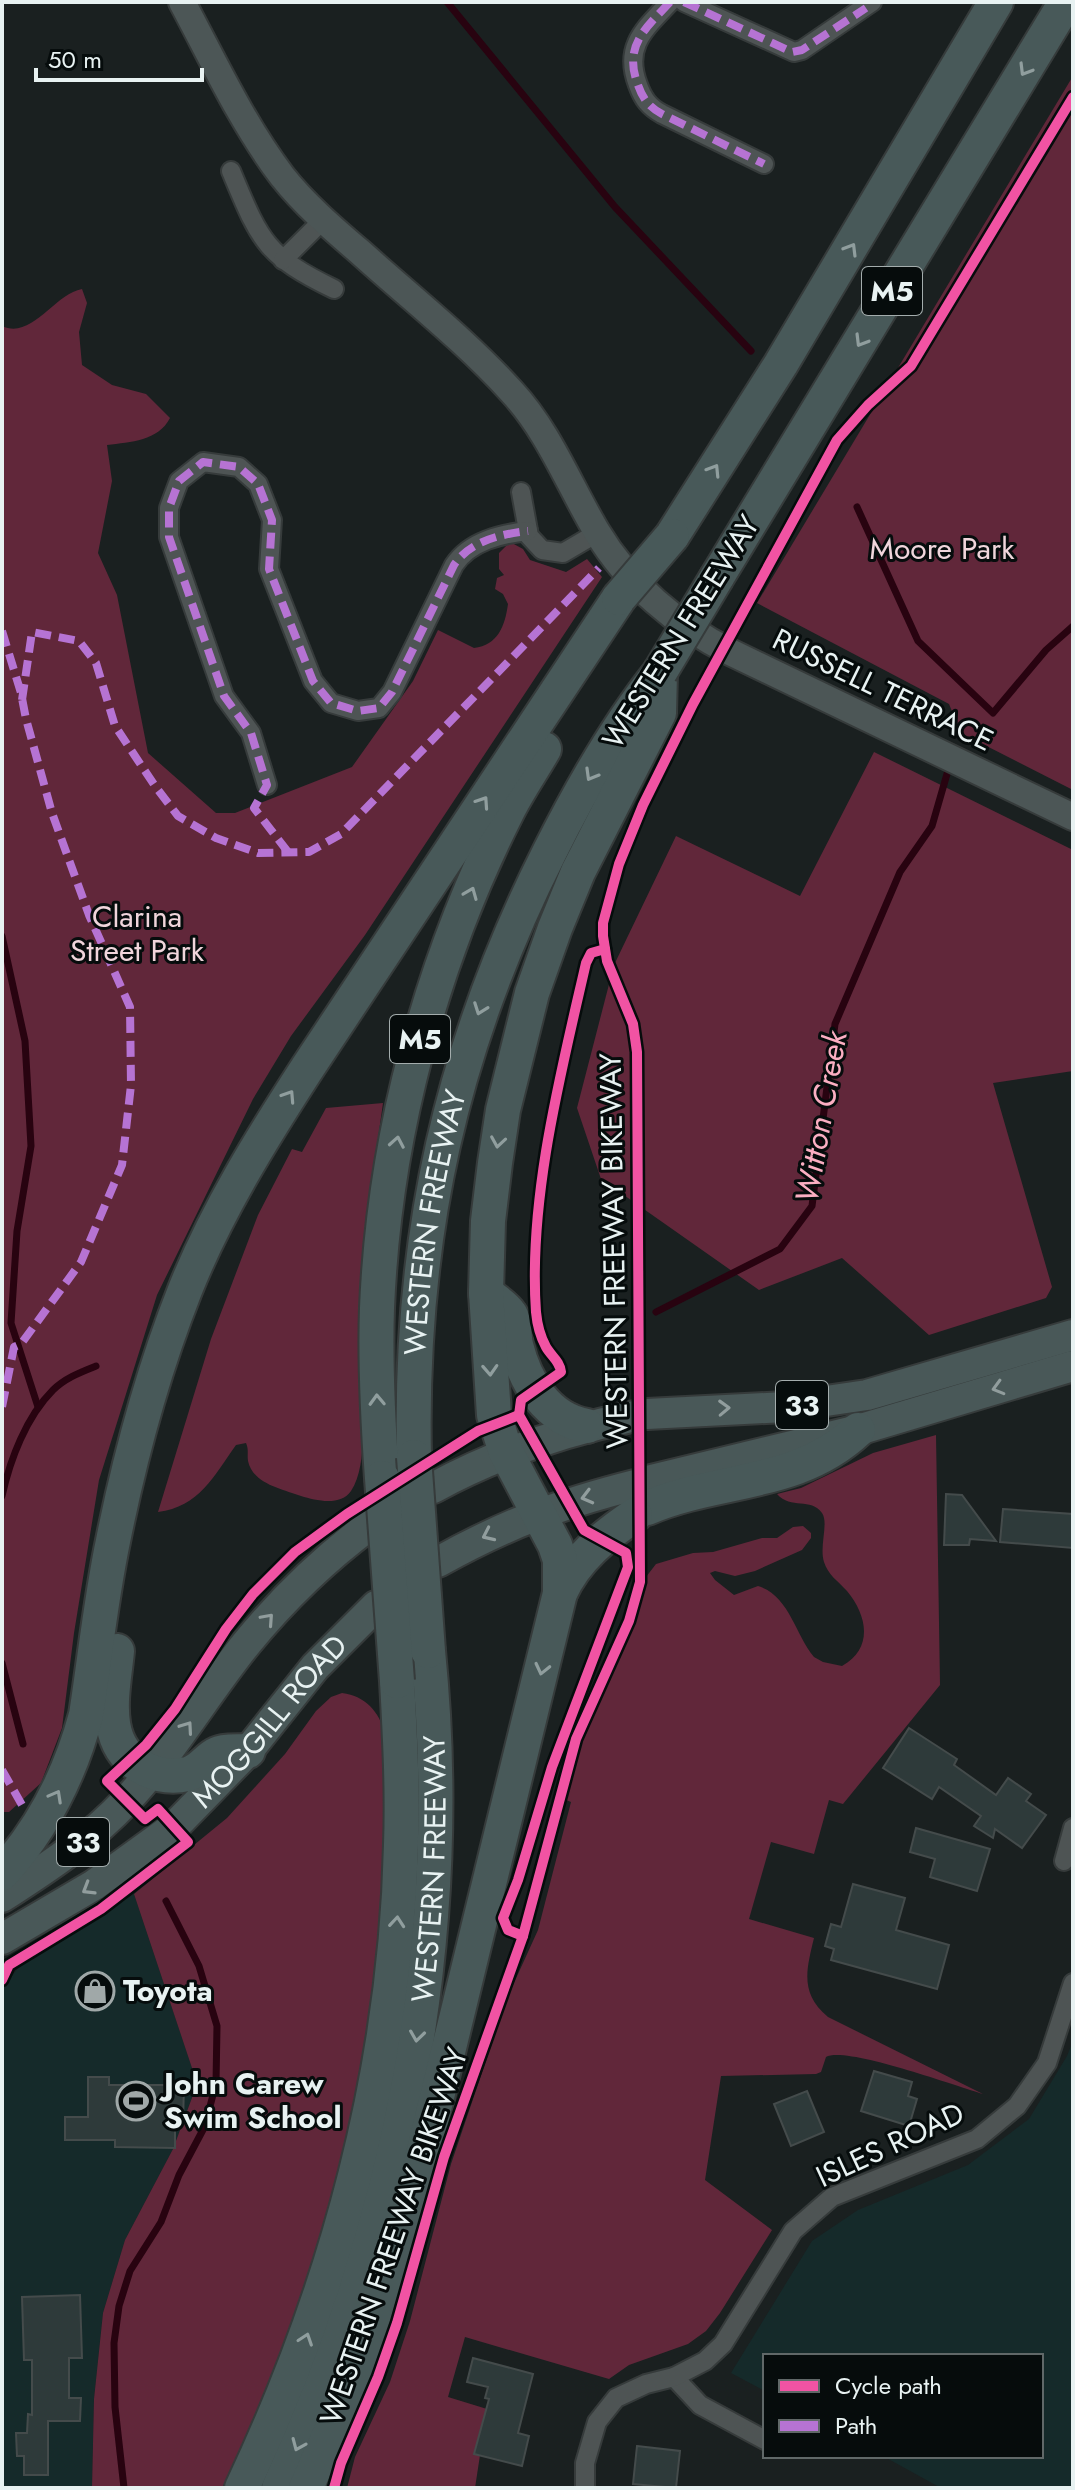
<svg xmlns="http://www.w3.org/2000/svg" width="1075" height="2490" font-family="Jost,sans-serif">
	<rect width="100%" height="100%" fill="#1a2020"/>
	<g fill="#152a2a">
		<path d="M134,1894L192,2068L193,2095L173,2149L125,2240L103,2313L94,2399L92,2488H2V1989L22,1963Z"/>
		<path d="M1073,2041V2488H941L883,2456H1041V2356H765V2391L731,2373L812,2241L858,2210L968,2165L1029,2119L1067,2056Z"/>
	</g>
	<g fill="#61273a">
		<path d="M1073,76V790L961,733L949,704L757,603Z"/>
		<path d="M82,289L87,303L79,332L82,365L112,385L146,394L170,418C158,441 131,442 107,445L112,481L98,553L117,595L148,753L216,813H235L352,767L413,681L438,630L474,648C498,645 505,626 508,604L503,594L495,589L497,578L504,575L499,569V553L510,542L523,549L530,560L566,572L587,559L602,577L365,935L291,1036L253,1099L157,1295L99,1480L74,1633L62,1728L41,1783L9,1812H2V326C32,340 54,294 82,289Z"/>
		<path d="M874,752L1073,850V1071L993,1083L1052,1287L1046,1298L929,1335L842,1258L759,1290L601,1179L577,1108L614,965L676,836L800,896Z"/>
		<path d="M383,1103C369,1203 355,1300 361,1401C363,1427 366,1468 351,1491C341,1506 317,1501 301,1496C282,1489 253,1484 248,1461C247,1454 249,1450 246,1443L236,1445C214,1476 199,1507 158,1512L211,1339L258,1215L292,1149L302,1152L326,1108Z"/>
		<path d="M936,1435L940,1685L843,1804L829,1800L814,1854L771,1842L749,1919L814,1938C806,1971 800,1993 828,2017L983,2094C955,2086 846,2046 826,2057L821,2072L816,2074L721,2076L705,2180L772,2230L720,2313L706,2331L688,2344L629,2365L609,2379L465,2337L448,2397L487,2409L475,2488H347L355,2457L390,2382L410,2321L451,2164L508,1996L538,1930L571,1802L566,1800L580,1743L633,1624L646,1577L656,1564L693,1553L713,1552L762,1538H777L793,1527L803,1526L811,1533V1538L802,1550L755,1571L735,1576L715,1571L710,1573L715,1580L734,1595L758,1586C789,1595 795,1634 814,1657L823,1662L842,1666C874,1648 867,1615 847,1591C838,1581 828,1575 824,1562C819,1546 829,1523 822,1513C811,1497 791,1510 777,1494L801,1488L873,1453Z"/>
		<path d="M342,1693C366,1696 379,1712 385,1733C386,1770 388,1807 386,1843C376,2063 323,2291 222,2488H92L94,2399L103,2313L125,2240L173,2149L193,2095L192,2068L134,1894L227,1818L285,1754L316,1711L331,1697Z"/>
	</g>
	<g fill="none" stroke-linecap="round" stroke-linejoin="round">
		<g stroke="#280310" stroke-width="7">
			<path d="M447,2L615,207L751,351"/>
			<path d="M857,507L918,641L993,713L1046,650L1073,626"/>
			<path d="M2,936L25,1041L31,1146L17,1231L11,1323L38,1407"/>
			<path d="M656,1312L780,1249L812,1206L835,1024L900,872L932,826L949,767"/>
			<path d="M2,1496C10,1460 26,1417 53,1390C65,1378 81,1372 96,1366"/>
			<path d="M2,1663L23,1744"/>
			<path d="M124,2488L115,2407L114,2343L119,2306L130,2271L161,2222L179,2175L205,2126L216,2083L217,2026L199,1966L166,1901"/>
		</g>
	</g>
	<g fill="#2e3a3a" stroke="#444b4b" stroke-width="2">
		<path d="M946,1494L962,1495L996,1541L970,1539L969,1545H944Z"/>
		<path d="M1003,1509L1073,1514V1548L1000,1542Z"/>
		<path d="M909,1728L957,1759L954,1765L996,1795L1008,1778L1031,1794L1026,1801L1046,1815L1022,1848L995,1829L993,1838L974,1826L981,1816L939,1787L932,1799L883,1768Z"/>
		<path d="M916,1828L990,1849L977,1891L930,1877L935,1859L910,1852Z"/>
		<path d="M853,1884L905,1898L896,1930L949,1945L937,1989L831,1960L834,1949L825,1946L831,1924L841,1927Z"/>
		<path d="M874,2071L912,2082L908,2096L917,2099L909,2126L861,2111Z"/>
		<path d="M88,2077H109V2085H184L183,2123H175V2148L115,2147V2140H65V2117H88Z"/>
		<path d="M807,2091L824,2132L791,2146L774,2104Z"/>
		<path d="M80,2295L82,2358H69V2398H81L80,2421H48V2475H24V2456H17L16,2433H27L28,2414L32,2415V2360H24L22,2297Z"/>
		<path d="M473,2358L533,2374L518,2433L529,2436L522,2466L474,2454L489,2399L485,2398L488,2387L467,2382Z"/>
		<path d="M637,2446L680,2451L676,2488L633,2484Z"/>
	</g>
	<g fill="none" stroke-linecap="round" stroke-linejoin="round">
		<g stroke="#363b3b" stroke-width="22">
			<g id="minor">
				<path d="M670,2C645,29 623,46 638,85C643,99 649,107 662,114L764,164"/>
				<path d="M684,2L794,52L802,50L872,2"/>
				<path d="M231,171C260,240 264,255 334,289"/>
				<path d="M283,260L323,220"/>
				<path d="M521,492L529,536L542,550L563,553L597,533"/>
				<path d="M267,785L251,733L224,696L169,537V508L179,481L203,462L239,467L258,484L272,520L269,569L313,681L331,703L358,711L379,708L392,692L454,565C470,541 501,534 528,531"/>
				<path d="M1064,1861L1073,1828"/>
				<path d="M674,2377L700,2405L765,2440"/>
				<path d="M585,2488V2463L597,2422L616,2398L646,2384L674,2377L705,2361L723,2344L793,2231L832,2197L977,2139L1017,2106L1047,2063L1073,1983"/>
			</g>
		</g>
		<g stroke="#363b3b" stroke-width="30">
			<path id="secondary" d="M182,2C213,60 242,123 282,176C304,204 333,229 360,252C411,298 466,341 512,392C549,432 569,485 597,532C628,584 677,625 730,652L1073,817"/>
		</g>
		<g stroke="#363b3b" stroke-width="34">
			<g id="trunk">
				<path d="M647,1414L785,1407L867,1395L1073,1335"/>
				<path d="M647,1481L858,1430L1073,1366"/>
				<path d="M433,1488C497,1453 563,1431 635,1416"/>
				<path d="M438,1562C506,1524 560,1504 635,1485"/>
				<path d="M2,1897C47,1868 91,1839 127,1800C173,1751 205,1695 246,1644C282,1600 324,1559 370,1525"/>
				<path id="s1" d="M2,1939L94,1885L174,1827L248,1751L315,1667L376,1606"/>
			</g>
		</g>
		<g stroke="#363b3b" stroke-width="38">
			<g id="motorway">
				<path d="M672,536L781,364L996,2"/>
				<path d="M717,577L1066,2"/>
				<path d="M486,1293C493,1299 505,1306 510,1314C515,1321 514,1336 516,1345C525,1382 547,1419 587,1426"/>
				<path id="s2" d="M414,1457C409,1237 451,1048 549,853C581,789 616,727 660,672"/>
				<path d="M382,1478C378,1421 375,1365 377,1308C384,1137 430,965 507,812C518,790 532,770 544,749"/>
				<path d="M647,1508C720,1477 797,1487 858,1430"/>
				<path d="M560,1593C576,1558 604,1536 635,1515"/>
				<path d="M117,1651C113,1692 99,1746 145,1769C158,1775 172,1778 187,1774C201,1771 207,1758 217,1754C225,1750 239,1752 248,1751"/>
				<path d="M2,1873C44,1827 70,1775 86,1715C95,1657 101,1598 113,1541C130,1456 153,1371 185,1290C216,1212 262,1138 308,1067L619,598"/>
				<path d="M242,2488C337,2287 396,2069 401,1845C403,1790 400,1736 397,1681"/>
				<path id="s3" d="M279,2488C400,2224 457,1942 428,1651"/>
				<path d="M306,2488L364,2355L406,2224L560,1593V1560L555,1545L506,1452L494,1415L486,1293L488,1221L495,1163L503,1110L532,993L555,928L578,872L659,713L660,672"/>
			</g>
		</g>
		<use href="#minor" stroke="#4e5454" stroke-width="18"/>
		<use href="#secondary" stroke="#4c5656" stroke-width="26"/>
		<use href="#trunk" stroke="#495858" stroke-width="30"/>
		<use href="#motorway" stroke="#485959" stroke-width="34"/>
		<g stroke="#363b3b" stroke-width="38" stroke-linecap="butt">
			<g id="motorway-bridge">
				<path d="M619,598L672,536"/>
				<path d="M660,672L717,577"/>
				<path d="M414,1457L428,1651"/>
				<path d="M382,1478L397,1681"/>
			</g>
		</g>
		<use href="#motorway-bridge" stroke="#485959" stroke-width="34"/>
		<g stroke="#b673d3" stroke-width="8" stroke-dasharray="16 8" stroke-linecap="butt">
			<path d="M670,2C645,29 623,46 638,85C643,99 649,107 662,114L764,164"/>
			<path d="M684,2L792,52L802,50L866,8"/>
			<path d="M2,631L21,693L26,719L52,813L89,915L130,1007L131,1085L122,1165L81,1262L21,1344L14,1347L2,1407"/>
			<path d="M22,700L32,632L79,641L96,663L115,726L155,786L178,816L216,838L258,853L309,852L341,834L599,568"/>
			<path d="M288,852L254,808L267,785L251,733L224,696L169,537V508L179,481L203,462L239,467L258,484L272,520L269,569L313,681L331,703L358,711L379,708L392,692L454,565C470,541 501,534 528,531"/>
			<path d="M2,1770L22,1805"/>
		</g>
		<g stroke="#060c0c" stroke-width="15">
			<g id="cycleway">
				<path d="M523,1936L508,1930L503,1918L518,1880L552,1767L628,1567L626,1553L584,1530L519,1415L521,1400L561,1372C560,1361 551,1356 546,1347C540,1336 537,1323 536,1312C528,1199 561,1072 586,963L591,953L605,949"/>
				<path d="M2,1980L9,1965L101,1909L188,1842L158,1809L145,1819L107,1781L146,1745L175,1709L226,1629L253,1594L295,1552L347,1514L478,1431L519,1415"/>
				<path d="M334,2488L341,2463L378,2377L397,2323L444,2157L523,1936L576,1739L629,1621L640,1582L637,1052L633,1024L607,961L603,936V923L619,864L643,805L693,704L837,440L868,405L911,366L1073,97"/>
			</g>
		</g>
		<use href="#cycleway" stroke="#f153a3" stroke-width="10"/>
	</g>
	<defs><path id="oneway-chevron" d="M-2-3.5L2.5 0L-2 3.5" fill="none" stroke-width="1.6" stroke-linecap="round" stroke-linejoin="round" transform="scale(2)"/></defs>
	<g stroke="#909e9e">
		<use href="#oneway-chevron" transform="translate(1025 70) rotate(121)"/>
		<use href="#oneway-chevron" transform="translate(851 249) rotate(-59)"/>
		<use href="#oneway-chevron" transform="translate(861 341) rotate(121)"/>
		<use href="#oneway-chevron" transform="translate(714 470) rotate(-58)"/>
		<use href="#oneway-chevron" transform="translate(591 775) rotate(120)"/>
		<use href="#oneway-chevron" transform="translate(483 802) rotate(-56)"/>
		<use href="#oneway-chevron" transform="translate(471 893) rotate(-68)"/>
		<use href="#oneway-chevron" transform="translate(480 1009) rotate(110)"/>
		<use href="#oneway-chevron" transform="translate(289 1096) rotate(-57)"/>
		<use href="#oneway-chevron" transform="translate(397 1142) rotate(-80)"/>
		<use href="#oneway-chevron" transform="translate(498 1142) rotate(99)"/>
		<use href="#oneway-chevron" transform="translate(490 1370) rotate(87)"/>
		<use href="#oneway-chevron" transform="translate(377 1400) rotate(-92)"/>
		<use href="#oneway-chevron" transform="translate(542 1669) rotate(103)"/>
		<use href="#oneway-chevron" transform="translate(56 1796) rotate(-61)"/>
		<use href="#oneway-chevron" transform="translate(397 1922) rotate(-85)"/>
		<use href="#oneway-chevron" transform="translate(417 2036) rotate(98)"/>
		<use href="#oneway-chevron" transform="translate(306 2339) rotate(-71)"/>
		<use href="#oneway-chevron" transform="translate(298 2445) rotate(113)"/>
	</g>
	<g stroke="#919d9d">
		<use href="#oneway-chevron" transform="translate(998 1388) rotate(164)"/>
		<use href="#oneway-chevron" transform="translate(724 1408) rotate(-2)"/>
		<use href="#oneway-chevron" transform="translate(587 1497) rotate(165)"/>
		<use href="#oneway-chevron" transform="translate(488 1535) rotate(155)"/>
		<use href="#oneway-chevron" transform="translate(268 1619) rotate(-48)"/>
		<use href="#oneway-chevron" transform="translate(187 1727) rotate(-55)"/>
		<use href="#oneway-chevron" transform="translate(88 1889) rotate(149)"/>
	</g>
	<defs>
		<g id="shop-ring" transform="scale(2)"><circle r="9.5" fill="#060c0c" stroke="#a0a8a8" stroke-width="1.5"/><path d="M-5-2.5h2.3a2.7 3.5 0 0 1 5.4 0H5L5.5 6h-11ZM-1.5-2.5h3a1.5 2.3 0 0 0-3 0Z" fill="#a0a8a8"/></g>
		<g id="stadium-ring" transform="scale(2)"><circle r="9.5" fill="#060c0c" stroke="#a0a8a8" stroke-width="1.5"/><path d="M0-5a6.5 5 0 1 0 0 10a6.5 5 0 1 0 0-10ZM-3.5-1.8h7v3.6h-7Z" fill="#a0a8a8"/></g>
	</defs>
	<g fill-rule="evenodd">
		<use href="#shop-ring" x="95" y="1991"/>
		<use href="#stadium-ring" x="136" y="2101"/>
	</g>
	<g text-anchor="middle" stroke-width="6" stroke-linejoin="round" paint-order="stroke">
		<g fill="#060c0c" stroke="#a4adad" stroke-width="2">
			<rect x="862" y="267" width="60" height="48" rx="6"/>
			<rect x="390" y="1015" width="60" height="48" rx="6"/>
			<rect x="776" y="1381" width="52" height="48" rx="6"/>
			<rect x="57" y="1818" width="52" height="48" rx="6"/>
		</g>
		<g font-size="28" font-weight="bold" fill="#e8f2f2">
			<text x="892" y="301">M5</text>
			<text x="420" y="1049">M5</text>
			<text x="802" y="1415">33</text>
			<text x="83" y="1852">33</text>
		</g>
		<g font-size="30" fill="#f0d5db" stroke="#060c0c">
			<text x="942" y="559">Moore Park</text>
			<text x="137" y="927">Clarina<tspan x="137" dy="34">Street Park</tspan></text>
		</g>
		<g font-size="30" fill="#e8f2f2" stroke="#060c0c">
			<text transform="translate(681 632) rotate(-58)" y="10">WESTERN FREEWAY</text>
			<text transform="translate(883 690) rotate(26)" y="10">RUSSELL TERRACE</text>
			<text dy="10" stroke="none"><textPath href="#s2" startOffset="236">WESTERN FREEWAY</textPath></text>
			<text transform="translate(614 1251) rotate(-91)" y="10">WESTERN FREEWAY BIKEWAY</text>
			<text dy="10" stroke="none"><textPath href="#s1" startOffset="348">MOGGILL ROAD</textPath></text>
			<text dy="10" stroke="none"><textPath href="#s3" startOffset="642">WESTERN FREEWAY</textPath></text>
			<text transform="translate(890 2145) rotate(-25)" y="10">ISLES ROAD</text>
			<text transform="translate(394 2236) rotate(-71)" y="10">WESTERN FREEWAY BIKEWAY</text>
		</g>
		<g font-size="30" font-weight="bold" fill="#e8f2f2" stroke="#060c0c" text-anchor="start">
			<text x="123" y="2001">Toyota</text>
			<text x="164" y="2094">John Carew<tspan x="164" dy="34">Swim School</tspan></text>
		</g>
		<g font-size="32" font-style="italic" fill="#fbaec2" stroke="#060c0c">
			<text transform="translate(821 1117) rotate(-80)" y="11">Witton Creek</text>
		</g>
	</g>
	<rect width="1075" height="2490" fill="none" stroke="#e8f2f2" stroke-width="8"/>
	<rect x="763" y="2354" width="280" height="104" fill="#060c0c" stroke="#606868" stroke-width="2"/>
	<rect x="779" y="2380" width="40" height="12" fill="#f153a3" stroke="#606868" stroke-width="2"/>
	<text x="835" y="2394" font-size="24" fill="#e8f2f2">Cycle path</text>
	<rect x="779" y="2420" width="40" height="12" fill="#b673d3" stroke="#606868" stroke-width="2"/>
	<text x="835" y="2434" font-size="24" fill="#e8f2f2">Path</text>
	<path d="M36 68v12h166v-12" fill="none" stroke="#e8f2f2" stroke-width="4"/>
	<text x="48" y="68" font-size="24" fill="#e8f2f2" stroke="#060c0c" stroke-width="6" paint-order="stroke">50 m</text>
</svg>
